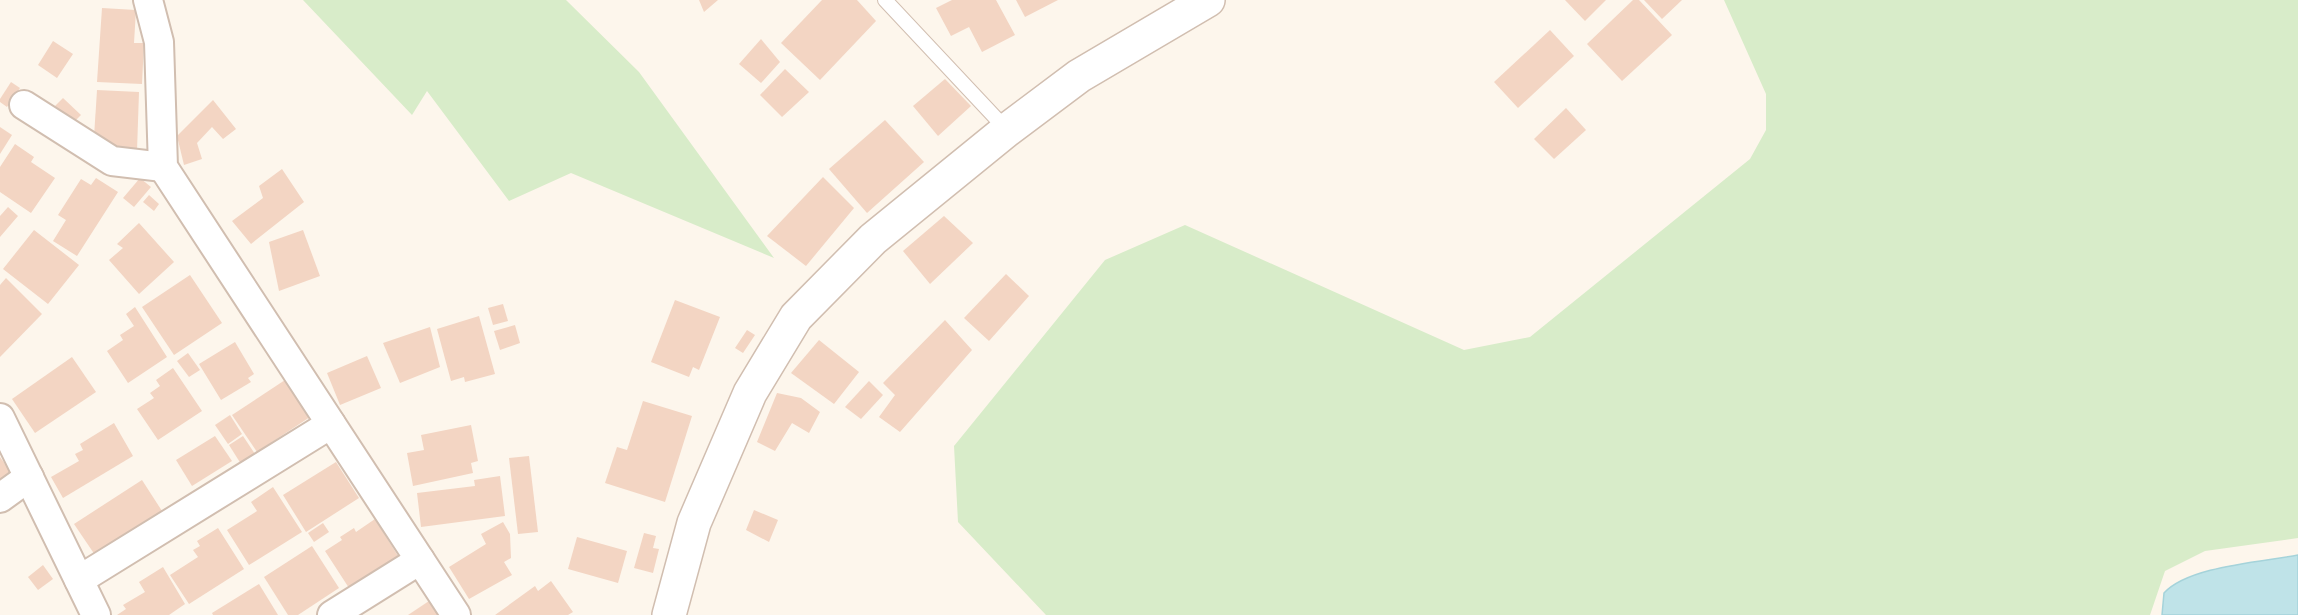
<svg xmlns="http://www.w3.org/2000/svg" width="2298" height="615" font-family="Quicksand,sans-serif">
	<rect width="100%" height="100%" fill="#fdf6ec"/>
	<g fill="#d8ecc9">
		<path d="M303,0H566L639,72L774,258L571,173L509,201L427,91L412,115Z"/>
		<path d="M1724,0H2298V538L2205,551L2165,571L2150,615H1046L958,522L954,446L1105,260L1185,225L1464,350L1530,337L1750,159L1766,130V94Z"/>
	</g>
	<path fill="#bfe3e8" stroke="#a5d3da" stroke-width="1.5" d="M2298,555V615H2162L2164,593C2189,566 2262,562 2298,555Z"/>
	<g fill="#f3d5c3">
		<path d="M699,0H718L704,12Z"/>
		<path d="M822,0H857L876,21L820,80L781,43Z"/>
		<path d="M952,0H996L1015,35L982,52L969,27L951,36L936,8Z"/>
		<path d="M1016,0H1058L1025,17Z"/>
		<path d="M1565,0H1606L1585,21Z"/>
		<path d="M1633,0H1639L1672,35L1622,81L1587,44Z"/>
		<path d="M1644,0H1682L1662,19Z"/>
		<path d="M102,8L136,10L134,43H144L142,84L97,82Z"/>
		<path d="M1550,30L1574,56L1518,108L1494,82Z"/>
		<path d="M761,39L780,62L761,83L739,64Z"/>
		<path d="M53,41L73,54L57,78L38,65Z"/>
		<path d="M785,69L809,92L782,117L760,95Z"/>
		<path d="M945,79L971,106L938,136L913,106Z"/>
		<path d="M11,82L20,88L7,107L0,102V99Z"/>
		<path d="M97,90L139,92L137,151H121L94,137Z"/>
		<path d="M63,98L81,115L73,123L55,106Z"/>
		<path d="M213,100L236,129L223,139L212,127L197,143L202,159L184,165L177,136Z"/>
		<path d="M1566,108L1586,130L1554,159L1534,139Z"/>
		<path d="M885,120L924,162L867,213L829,169Z"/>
		<path d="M0,127L12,135L0,154Z"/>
		<path d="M15,144L34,157L31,162L55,178L31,213L0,192V167Z"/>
		<path d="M282,169L304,202L251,244L232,221L263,198L259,186Z"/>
		<path d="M823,177L854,208L806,266L767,236Z"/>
		<path d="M96,178L118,192L77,256L53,241L66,220L58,215L81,179L91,185Z"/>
		<path d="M140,178L151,187L134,207L123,198Z"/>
		<path d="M149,195L159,204L154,211L143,202Z"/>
		<path d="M8,207L18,216L0,237V216Z"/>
		<path d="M944,216L973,243L930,284L903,251Z"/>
		<path d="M139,223L174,262L139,294L109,260L123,248L117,244Z"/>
		<path d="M34,230L79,265L48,304L3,269Z"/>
		<path d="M303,230L320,276L279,291L269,242Z"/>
		<path d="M1006,274L1029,296L989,341L964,318Z"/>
		<path d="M190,275L222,323L174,355L142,307Z"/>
		<path d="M6,278L42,314L0,357V285Z"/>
		<path d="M675,300L720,317L699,370L693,367L689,377L651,362Z"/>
		<path d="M503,304L508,321L493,325L488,308Z"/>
		<path d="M135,307L167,357L128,383L107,351L123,340L120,335L134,326L126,314Z"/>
		<path d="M479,316L495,374L465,382L464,377L451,381L437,329Z"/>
		<path d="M945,320L972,350L900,432L879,417L895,395L883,383Z"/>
		<path d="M515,325L520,343L500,350L494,331Z"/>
		<path d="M430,327L440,367L400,383L383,343Z"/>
		<path d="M747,330L755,335L743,353L735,348Z"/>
		<path d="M819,340L859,372L834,404L791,373Z"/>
		<path d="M235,342L254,374L248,378L251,382L221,400L199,364Z"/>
		<path d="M188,353L200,370L189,377L177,361Z"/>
		<path d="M367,356L381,388L340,405L327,373Z"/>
		<path d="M72,357L96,392L35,433L12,399Z"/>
		<path d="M173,368L202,411L158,440L137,409L154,398L150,393L160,386L156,380Z"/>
		<path d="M285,380L310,417L257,452L232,415Z"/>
		<path d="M869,381L883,395L861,419L845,407Z"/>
		<path d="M777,393L801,398L820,412L809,433L792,423L775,451L757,442Z"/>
		<path d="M643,401L692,416L665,502L605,483L617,447L627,450Z"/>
		<path d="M230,415L242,434L228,444L215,425Z"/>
		<path d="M114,423L133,456L63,498L51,477L79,461L75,454L83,450L80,444Z"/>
		<path d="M471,425L478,461L471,463L473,473L413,486L407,453L424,450L421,435Z"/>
		<path d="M215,436L232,461L192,486L176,460Z"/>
		<path d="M243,436L255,454L241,464L229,445Z"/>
		<path d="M529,456L538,532L518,534L509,458Z"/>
		<path d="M0,457L11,472L0,480Z"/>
		<path d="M336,462L359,498L306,532L283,495Z"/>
		<path d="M500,476L505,516L421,527L417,493L475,486L474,480Z"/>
		<path d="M142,480L162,511L95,555L74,524Z"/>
		<path d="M273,487L302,532L249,565L227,530L257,511L251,502Z"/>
		<path d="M754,510L778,520L769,542L746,530Z"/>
		<path d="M375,519L398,556L349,588L325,551L342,540L340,537L354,528L356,532Z"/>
		<path d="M503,522L510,534L511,558L504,562L512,575L469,599L449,567L486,544L481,534Z"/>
		<path d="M323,523L329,532L314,542L308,533Z"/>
		<path d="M218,528L244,569L189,604L170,575L198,557L193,550L200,546L197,541Z"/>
		<path d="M644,533L656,536L653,548L659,549L653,573L634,568Z"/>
		<path d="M577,537L627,551L618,583L568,569Z"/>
		<path d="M312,546L339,588L298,615H288L264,577Z"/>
		<path d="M43,565L53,579L38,590L28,577Z"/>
		<path d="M163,567L185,604L169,615H117L126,609L123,605L145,592L139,582Z"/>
		<path d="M551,581L573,612L568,615H495L535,586L538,591Z"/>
		<path d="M259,584L278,615H213L212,613Z"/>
		<path d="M429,601L438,615H408Z"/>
	</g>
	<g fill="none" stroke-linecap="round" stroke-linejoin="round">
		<g stroke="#d1beb0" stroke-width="16">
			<path id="service" d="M885,0L1007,130"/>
		</g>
		<g stroke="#d1beb0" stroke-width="32">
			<g id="minor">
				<path d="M148,0L159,42L163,167L456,615"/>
				<path d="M24,105L112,161L163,167"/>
				<path d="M0,418L96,615"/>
				<path d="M0,498L29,477"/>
				<path d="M79,580L331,424"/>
				<path d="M332,615L420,560"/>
			</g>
		</g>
		<g stroke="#d1beb0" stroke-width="36">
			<path id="tertiary" d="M669,615L694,523L750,393L796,317L873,239L1007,130L1079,76L1208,0"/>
		</g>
		<use href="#service" stroke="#fff" stroke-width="14"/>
		<use href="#minor" stroke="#fff" stroke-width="28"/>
		<use href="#tertiary" stroke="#fff" stroke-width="33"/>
	</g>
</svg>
